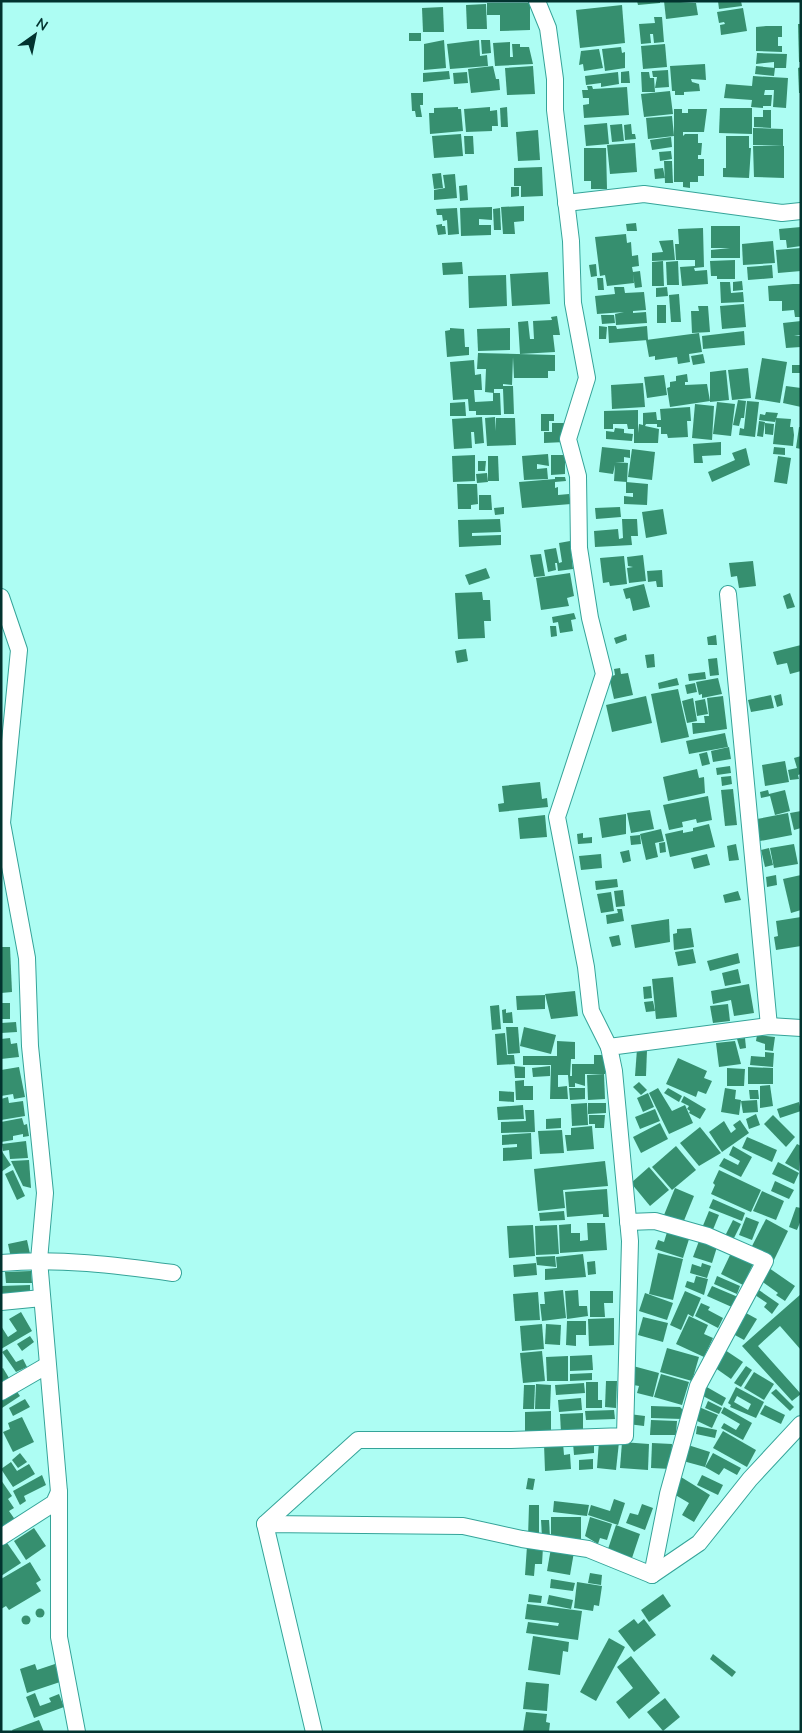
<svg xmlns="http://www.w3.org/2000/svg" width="802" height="1733" font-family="Mulish,sans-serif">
	<rect width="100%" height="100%" fill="#adfdf3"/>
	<g fill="#368f6f" fill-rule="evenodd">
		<path d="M637,1H660V3L638,5Z"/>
		<path d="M664,1L696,3L698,15L666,19Z"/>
		<path d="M718,1H741L742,6L719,9Z"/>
		<path d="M487,3H530V30L500,31V15H487Z"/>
		<path d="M486,4L487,29H467L466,5Z"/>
		<path d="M622,5L625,43L580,48L576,10Z"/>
		<path d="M443,7L444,32H423L422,8Z"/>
		<path d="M743,8L747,31L721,35L720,25L725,24L724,22L719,23L717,12Z"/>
		<path d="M654,17H662L664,42L654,43L653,34H650L651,43L641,44L639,24L655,23Z"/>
		<path d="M798,24H801V62H799Z"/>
		<path d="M766,26H782V37H778V46H782V52L756,51V27Z"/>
		<rect x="409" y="33" width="12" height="8"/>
		<path d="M444,40L446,68L424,70V44Z"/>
		<path d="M479,40L480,56L487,55L488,66L450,69L447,44Z"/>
		<path d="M481,40H490L491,53L482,54Z"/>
		<path d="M510,42V57H513L512,44H520V47H529L533,64L495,66L493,43Z"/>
		<path d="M665,44L667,67L643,69L641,46Z"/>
		<path d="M621,47L622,53L625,52V68L605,71L602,49Z"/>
		<path d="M599,49L603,68L584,71L583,64L579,65L581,51Z"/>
		<path d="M757,53L787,54L786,68H774V62L756,64Z"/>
		<path d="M705,64L706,80L691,79L692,82L699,84L700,91L684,92V95H675V91H672L670,66Z"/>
		<path d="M493,66L496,79H499L500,90L471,93L468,69Z"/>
		<path d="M533,66L535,94L507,95L505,68Z"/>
		<path d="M756,66L775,68L774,76L755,74Z"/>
		<path d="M801,67V93H799L798,68Z"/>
		<path d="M668,70L669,87L655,88L657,77H653L652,71Z"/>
		<path d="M449,71L450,79L423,82V73Z"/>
		<path d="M629,71L630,83H621V72Z"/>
		<path d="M467,72L468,83L454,84L453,73Z"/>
		<path d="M618,72L619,84L601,87V83L586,85L585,76Z"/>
		<path d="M641,72H649L650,78H654L655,92H642Z"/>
		<path d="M753,76L788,78L786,108L773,107L774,90H765L764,95H772L771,106H763V108L751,107L752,100L724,98L726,84L752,86Z"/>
		<path d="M587,86H592L593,89L627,87L629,115L584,118L583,105L589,104V98H583L582,90H588Z"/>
		<path d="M670,91L673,114L644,117L641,94Z"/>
		<path d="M411,93H423V105H420L422,117H416L415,111H412Z"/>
		<path d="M458,107V109H461L463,131L430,134L429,113H434V108Z"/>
		<path d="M490,107V111L497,110L498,126H492V131L466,132L464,109Z"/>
		<path d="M507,107L508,127H501L500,108Z"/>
		<path d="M720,108H752V134L719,133Z"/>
		<path d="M674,109H682V113H688V109H707L704,132H683V136L685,134H698V143H702L701,155H698V159H704V176H698V182H690V188L683,187V182H674Z"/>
		<path d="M763,110H771V128L754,127V117H763Z"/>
		<path d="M672,116L674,136L648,139L646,118Z"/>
		<path d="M607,123L609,144L586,146L584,125Z"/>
		<path d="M622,124L624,141L612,142L610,125Z"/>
		<path d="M631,124L632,134H635L636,139L625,140L624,125Z"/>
		<path d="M753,128L783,129V146L753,145Z"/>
		<path d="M538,130L540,160L518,161L516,132Z"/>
		<path d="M461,134L463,156L434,158L432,136Z"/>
		<path d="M464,136H473L474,154H465Z"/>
		<path d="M726,136H749V148H751L749,178L723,177V168H726Z"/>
		<path d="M671,137L672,147L652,150L650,140Z"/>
		<path d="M635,143L637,172L610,174L607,145Z"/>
		<path d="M753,146H784V178L754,177Z"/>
		<path d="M584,148H606L607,189H591V181H584Z"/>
		<path d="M671,151L672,159L660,161L659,152Z"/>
		<path d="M664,161H672L673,183H665Z"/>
		<path d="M542,167L543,196L521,197V186H514V168Z"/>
		<path d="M663,168L665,178L655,179L654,169Z"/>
		<path d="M441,173L443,188L434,189L432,174Z"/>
		<path d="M455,174L457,198L434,200V190L445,188L443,175Z"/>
		<path d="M467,185L468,200L460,201L459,186Z"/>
		<path d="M511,187H519V196L511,197Z"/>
		<path d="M524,206V221L514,222L515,234H503L501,207Z"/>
		<path d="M492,207V220L479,219V225H491V235L461,236L460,208Z"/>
		<path d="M457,208L459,234L448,235L447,220L443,221L442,215H437L436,209Z"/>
		<path d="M500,208L501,230H494L493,209Z"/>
		<path d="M636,223L637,231H627L626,224Z"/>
		<path d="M442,224V226H445L446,234L438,235L436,225Z"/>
		<path d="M711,226H740V258H711V250L730,248H711Z"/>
		<path d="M801,227V246L787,248L786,240H780L779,229Z"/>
		<path d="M703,228L704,267L694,268L695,271L707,270L708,284L682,286L680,267L695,266V260H676L675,244H679L678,229Z"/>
		<path d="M626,234L627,243L631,242L632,256L638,255L639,266L632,267L633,272L640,271L642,287L635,288L633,274L634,283L607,286L605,275L600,276L595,237Z"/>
		<path d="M673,240L675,260L652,261V253L663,252L659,241Z"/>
		<path d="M773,241L775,263L743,265L742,244Z"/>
		<path d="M801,248V271L778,273L776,250Z"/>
		<path d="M735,260V279H717V276H711L710,261Z"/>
		<path d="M663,261L664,286H652V262Z"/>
		<path d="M678,261L679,285H667L666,262Z"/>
		<path d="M462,262L463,274L443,275L442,263Z"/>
		<path d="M596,264L597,276L591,277L589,265Z"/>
		<path d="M772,265L773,278L748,280L747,267Z"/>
		<path d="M548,272L550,304L512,306L510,274Z"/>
		<path d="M506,275L507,306L469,308L468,276Z"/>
		<path d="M597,278H603L604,290H598Z"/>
		<path d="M742,281L743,290L733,291V282Z"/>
		<path d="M720,282H730L731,293L743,292L744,302L721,303Z"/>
		<path d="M793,284H801V317H795L794,310L782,311V301H769L768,286Z"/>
		<path d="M614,287H624L625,293L644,292L646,310L633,311V313L646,312L647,323L616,325L615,314L624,312L597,314L595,296L615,294Z"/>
		<path d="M667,287L668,296L656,297V288Z"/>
		<path d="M679,294L681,322H671L669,295Z"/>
		<path d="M744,304L746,327L722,329L720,306Z"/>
		<rect x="657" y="305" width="9" height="18"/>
		<path d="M698,306H708L710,332L692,333L691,311H699Z"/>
		<path d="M601,315H614L615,323L602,324Z"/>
		<path d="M557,316L560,335H553L555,352L520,354L518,322L528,321L530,339H534L533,321L552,320L551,317Z"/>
		<path d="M801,321V335H794L800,336L801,347L786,348L783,323Z"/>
		<path d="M599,326L607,327L606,339H599Z"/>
		<path d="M608,326H616L617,329L647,326L648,340L609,343Z"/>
		<path d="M450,328L464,329L465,347H469V355L447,357L445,331L450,330Z"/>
		<path d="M510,328V350L478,351L477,329Z"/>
		<path d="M744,331L745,345L703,349L702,336Z"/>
		<path d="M699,333L702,352L689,354L690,362L678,364L677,357L655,360V356L649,357L646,340Z"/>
		<path d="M478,353L555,355V371H548V378H514L513,357L512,385L503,384V386H513L514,414H504L503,389H494V393L485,392L486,369H477Z"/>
		<path d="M703,354L705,363L693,365L691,356Z"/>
		<path d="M762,358L787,362L780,403L755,399Z"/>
		<path d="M474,360L475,375L481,374L482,390H474L475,402L493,401V393H500L501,415H476V411H469L468,399L453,400L450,362Z"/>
		<rect x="792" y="365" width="9" height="8"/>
		<path d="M748,368L751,398L732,400L728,370Z"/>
		<path d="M726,370L729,400L710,402V372Z"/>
		<path d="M687,374L688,382H685V385L707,384L710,401L670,407L667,388L670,387V382L676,381V376Z"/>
		<path d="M664,375L667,395L647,398L644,377Z"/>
		<path d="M643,383L645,407L612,409L611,385Z"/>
		<path d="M786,386L801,388V407L783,403Z"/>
		<path d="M738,400L746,401L744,418H741L739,426L733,425Z"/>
		<path d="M747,401L759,402L755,437L739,435L740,428L744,429Z"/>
		<path d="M465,402L466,416H450V403Z"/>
		<path d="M717,402L735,404L731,436L713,434Z"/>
		<path d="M695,404L714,406L712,440L692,438Z"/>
		<path d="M690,407L691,421H687L688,437L668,438L667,434H661V427H657V424H646L645,426L659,429L658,443H634V429H628L627,424H613V429H604V411L638,410V433L639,424L643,425V413L656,412L657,420H661L660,409Z"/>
		<path d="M766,412L778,413L775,422L759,420L760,414L765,415Z"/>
		<path d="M541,414H554V421H549V431H541Z"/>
		<path d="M482,417L484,443L475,444L474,432H471L472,448L454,449L452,419Z"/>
		<path d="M495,417L496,431V418H515L516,445L487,446L485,418Z"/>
		<path d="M776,418L791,419L790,427H793L794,435L793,446L773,444Z"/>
		<path d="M759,421L765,422L763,437L757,436Z"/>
		<path d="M552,423H565V442L544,443V432H552Z"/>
		<path d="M765,423L774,424L773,435L765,434Z"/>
		<path d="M799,427H801V449L796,448Z"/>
		<path d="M615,428L624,429V433L633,434L632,441L606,439V431L614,432Z"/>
		<path d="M721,442V455L702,456L703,463H694L693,444Z"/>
		<path d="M602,447L630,450V458L624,457V462H615L628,463L627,482L614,481L615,465L613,474L599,472Z"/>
		<path d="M774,447L785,448V455L773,454Z"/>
		<path d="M746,448L750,465L712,482L708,472L735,460L732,453Z"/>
		<path d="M632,449L655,452L652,480L628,477Z"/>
		<path d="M548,454L549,466L537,464V469L547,468L548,479L524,480L522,456Z"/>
		<path d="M475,455V481L453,482L452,456Z"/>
		<path d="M551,455H565V474L551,475Z"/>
		<path d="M488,456H498L499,481H488Z"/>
		<path d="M778,456L791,458L787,484L774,482Z"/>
		<path d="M478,461H486L485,471H478Z"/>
		<path d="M487,473L488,482L477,483L476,474Z"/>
		<path d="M555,477H565L566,481L555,482V488L558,487V495L569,494L571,504L522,508L519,482L555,479Z"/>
		<path d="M626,482L648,484L647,505L624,504V496L633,497V493H626Z"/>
		<path d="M457,484H477L478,504L471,505V509H458Z"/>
		<path d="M479,495H491L492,510H479Z"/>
		<path d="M504,507V514L495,515L494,508Z"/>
		<path d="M620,507L621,517L596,519L595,508Z"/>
		<path d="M663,509L667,534L646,538L642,512Z"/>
		<path d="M500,519L501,532L472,533V536L501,535V545L459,547L458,520Z"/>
		<path d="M622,519H637L638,536H631L632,545L595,547L594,531L618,529L619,539L623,538Z"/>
		<path d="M570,541L573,569L558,571L557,563H555L556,570L548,572L544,550L556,548L559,563L562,562L559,543Z"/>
		<path d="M541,554L545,576L534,577L530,555Z"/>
		<path d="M643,555L646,581L629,583L627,568L633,567L628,566L627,557Z"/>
		<path d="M624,556L627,584L610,586L609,582L603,583L600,558Z"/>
		<path d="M753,561L756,586L739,588L737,576L731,577L729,563Z"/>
		<path d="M486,568L490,578L469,585L465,575Z"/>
		<path d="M662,570L663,587H657L656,581L648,582L647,571Z"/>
		<path d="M570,573L574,596L567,598L569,606L541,610L536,578Z"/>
		<path d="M644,584L650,607L633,611L630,598L626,599L623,589Z"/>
		<path d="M482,592L483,600H490L491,621H484L485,638L458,639L455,593Z"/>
		<path d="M790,593L795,607L787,609L783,596Z"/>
		<path d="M574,613L576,619L571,620L573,631L560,633L558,622L553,623L552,617Z"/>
		<path d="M550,626H556L557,636L551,637Z"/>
		<path d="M626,634L627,640L616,644L614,638Z"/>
		<path d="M716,635L717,645H708L707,637Z"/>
		<path d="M801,645V671L790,674L787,663L777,665L773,652Z"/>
		<path d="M466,649L468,661L457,663L455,651Z"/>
		<path d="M654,654L655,667L647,668L645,655Z"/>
		<path d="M717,658L719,675L710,676L708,659Z"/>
		<path d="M620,668L621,674L628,673L633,695L614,699L609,677L615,675L614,669Z"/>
		<path d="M705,672L706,679L689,681L688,674Z"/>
		<path d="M677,678L679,685L659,689L658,683Z"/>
		<path d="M718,678L722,694L702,698V694L699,695L696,682Z"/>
		<path d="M695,683L697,692L687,694L685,685Z"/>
		<path d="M678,689L689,737L661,743L651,694Z"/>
		<path d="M781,694L783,705L777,707L774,696Z"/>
		<path d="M771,695L774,708L751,712L748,700Z"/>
		<path d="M646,696L652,723L612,732L606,705Z"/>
		<path d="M723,696L727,729L693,734L692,723H705L704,716H709L707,698Z"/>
		<path d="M693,698L697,721L687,723L682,701Z"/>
		<path d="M705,699L708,714L697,716L695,701Z"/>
		<path d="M725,733L728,747L689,754L686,741Z"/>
		<path d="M729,747L731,759L713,762L711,751Z"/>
		<path d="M707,752L710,764L702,766L699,754Z"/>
		<path d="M801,756V774L798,775L799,779L790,780L788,770L797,768L794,758Z"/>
		<path d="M785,761L789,782L765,786L762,765Z"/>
		<path d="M730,766L731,773L717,775L716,768Z"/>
		<path d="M697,769L699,778L704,777L705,793L668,801L663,777Z"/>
		<path d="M731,776L732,784L722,786L721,777Z"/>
		<path d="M540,782L542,799L547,798L548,807L499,812L498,804L504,803L502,786Z"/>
		<path d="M733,789L737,825L725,826L721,790Z"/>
		<path d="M768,790L769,794L785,790L790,811L775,815L770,796L761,798L760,792Z"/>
		<path d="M708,796L712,820L697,823L696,819L682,822L683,827L669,830L663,805Z"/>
		<path d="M650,810L654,829L631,833L627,813Z"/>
		<path d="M801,811V828L794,830L790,813Z"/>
		<path d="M788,813L792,835L760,841L757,819Z"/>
		<path d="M626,814V834L602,838L599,818Z"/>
		<path d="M545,815L547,837L520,839L518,818Z"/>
		<path d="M709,824L715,847L670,857L665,834L683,830V833L693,831V828Z"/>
		<path d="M661,829L664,841L655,843L658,857L646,860L640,834Z"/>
		<path d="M583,833V838L592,837V843L578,844L577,834Z"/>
		<path d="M640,835L641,844L631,845L630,836Z"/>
		<path d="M665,842L666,852L660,853L659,843Z"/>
		<path d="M736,844L739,860L729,861L727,846Z"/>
		<path d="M794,844L798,864L774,868L770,848Z"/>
		<path d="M769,848L773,865L765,867L761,850Z"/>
		<path d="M629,850L631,861L623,863L620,852Z"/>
		<path d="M601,854L602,868L581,870L579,856Z"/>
		<path d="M707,854L710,865L694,869L691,858Z"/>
		<path d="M776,875L777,885L767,887L766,877Z"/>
		<path d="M801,875V910L791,913L783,879Z"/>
		<path d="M617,879L618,887L596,890L595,881Z"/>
		<path d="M623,890L625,906L616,907L614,891Z"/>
		<path d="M738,891L741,900L725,903L723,895Z"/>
		<path d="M611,892L614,911L601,913L597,894Z"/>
		<path d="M617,909H622L624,921L607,924L606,915L618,913Z"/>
		<path d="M801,917V946L776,950L774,937L778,936L776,921Z"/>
		<path d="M669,919L670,942L635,948L631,925Z"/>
		<path d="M691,928L694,947L674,950L673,934L677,933V929Z"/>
		<path d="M619,935L621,945L612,947L609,937Z"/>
		<path d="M1,947H10L12,992L1,993Z"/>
		<path d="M693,949L696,963L678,966L675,952Z"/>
		<path d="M738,953L740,963L710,971L707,961Z"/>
		<path d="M738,969L741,983L725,986L722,973Z"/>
		<path d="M673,977L677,1017L656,1019L652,979Z"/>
		<path d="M749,984L754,1013L734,1016L731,1000L713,1004L711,991Z"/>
		<path d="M651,986L652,998L644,999L643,987Z"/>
		<path d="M575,991L578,1016L551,1019L545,994Z"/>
		<path d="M545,995V1009L517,1010L516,996Z"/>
		<path d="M653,1001L655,1011L646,1012L644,1002Z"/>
		<rect x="1" y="1003" width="9" height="16"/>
		<path d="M728,1004L730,1021L713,1023L710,1006Z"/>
		<path d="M499,1005L501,1029L492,1030L490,1006Z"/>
		<path d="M506,1009V1013L512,1012L513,1023H503L502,1010Z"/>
		<path d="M16,1022L17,1032L1,1033V1023Z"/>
		<path d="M506,1027H518L520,1053L508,1054Z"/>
		<path d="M524,1027L556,1035L551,1054L520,1046Z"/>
		<path d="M505,1033L507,1055H514L515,1064L497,1065L495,1034Z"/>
		<path d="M757,1035L775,1037L773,1051L765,1050V1044L756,1041Z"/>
		<path d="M10,1038L11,1044L17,1043L19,1057L1,1059V1039Z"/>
		<path d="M745,1038L746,1048L740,1049L737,1039Z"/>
		<path d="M557,1041L575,1042V1059H571L570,1076H572V1064H594V1055H605V1074H585V1086L575,1083V1087H569L568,1075H558V1087L567,1086L568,1099H550L551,1065H523V1056H557Z"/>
		<path d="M735,1041L741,1064L719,1067L716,1043Z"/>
		<path d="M637,1049L647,1050L646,1076H635Z"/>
		<path d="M765,1052L774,1053L773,1067L750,1065L751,1056L765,1057Z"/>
		<path d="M678,1058L707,1071L704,1078L712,1081L706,1094L698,1091L696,1097L666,1084Z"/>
		<path d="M514,1066L525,1067V1078H515Z"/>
		<path d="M550,1066V1076L533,1077L532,1068Z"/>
		<path d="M19,1067L25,1097L14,1099L13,1094L1,1096V1070Z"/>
		<path d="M748,1067L773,1068V1084H748Z"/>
		<path d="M727,1068L745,1069L744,1086H727Z"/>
		<path d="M604,1074L605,1099L588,1100L587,1075Z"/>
		<path d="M524,1080V1086H533V1100H516L515,1081Z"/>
		<path d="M639,1082L647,1090L641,1095L633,1087Z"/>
		<path d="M770,1085L773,1106L760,1108V1086Z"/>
		<path d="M569,1088H585V1099L570,1100Z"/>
		<path d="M658,1088L672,1111L685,1105L693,1123L669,1134L649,1093Z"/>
		<path d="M668,1088L682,1096L679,1102L664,1093Z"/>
		<path d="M725,1088L736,1090L735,1099L741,1100L739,1115L721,1112Z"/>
		<path d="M749,1090H758L759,1099H750Z"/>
		<path d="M499,1091L514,1092V1102L499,1101Z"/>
		<path d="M648,1093L654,1107L643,1112L637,1098Z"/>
		<path d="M684,1096L706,1109L700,1119L689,1113L690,1111L687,1109L689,1106L681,1102Z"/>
		<path d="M8,1097L9,1103L23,1101L25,1116L1,1120V1099Z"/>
		<path d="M757,1100L758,1112L743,1113L741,1101Z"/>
		<path d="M799,1102L801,1111L780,1118L777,1109Z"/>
		<path d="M587,1103L588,1125L572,1126L571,1104Z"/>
		<path d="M588,1103H606V1113L588,1114Z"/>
		<path d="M523,1105L524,1119L498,1120L497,1107Z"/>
		<path d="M655,1109L660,1121L640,1129L635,1117Z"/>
		<path d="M525,1110H534L535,1132L501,1133V1122L526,1121Z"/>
		<path d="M756,1114L760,1125L749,1129L746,1119Z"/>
		<path d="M589,1115H605L604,1128H595V1124H589Z"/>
		<path d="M773,1115L795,1137L786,1147L764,1124Z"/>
		<path d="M22,1118L24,1125L27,1124L29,1136L23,1137V1134L13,1136V1140L1,1142V1122Z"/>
		<path d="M561,1118V1128L546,1129V1119Z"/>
		<path d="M740,1120L749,1133L722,1152L709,1132L724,1121L731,1133L736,1129L733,1125Z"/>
		<path d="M660,1123L668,1139L641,1153L633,1137Z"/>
		<path d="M592,1126L594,1149L567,1151L565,1135H571V1128Z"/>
		<path d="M700,1127L721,1153L699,1166L680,1143Z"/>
		<path d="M562,1130L564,1153L540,1154L538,1131Z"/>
		<path d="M531,1133L532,1159L503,1161V1148L517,1147V1144L502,1145V1135Z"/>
		<path d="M747,1137L777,1150L772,1162L742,1148Z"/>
		<path d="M26,1141L28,1158L10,1159L9,1150L3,1151L2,1144Z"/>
		<path d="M797,1144L801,1146L799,1171L785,1163Z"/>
		<path d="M676,1146L696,1170L672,1190L652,1167Z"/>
		<path d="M733,1146L752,1157L741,1177L719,1166L724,1158L738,1165L740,1161L729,1155Z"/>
		<path d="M1,1150L11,1165L1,1172Z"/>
		<path d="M29,1160L31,1188L23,1186L11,1161Z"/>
		<path d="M605,1161L608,1186L563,1190L565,1208L538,1211L534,1169Z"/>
		<path d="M778,1162L799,1173L794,1184L772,1174Z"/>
		<path d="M649,1167L669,1190L650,1206L631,1183Z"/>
		<path d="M13,1170L25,1196L17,1200L5,1174Z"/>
		<path d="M719,1170L761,1190L751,1212L711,1194L715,1185L713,1183Z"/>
		<path d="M775,1181L794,1190L789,1199L771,1191Z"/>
		<path d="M675,1188L694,1196L683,1223L664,1215Z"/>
		<path d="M607,1189L609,1217H603V1214L567,1217L565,1192Z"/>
		<path d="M762,1191L784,1201L776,1220L753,1211Z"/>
		<path d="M713,1199L745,1213L742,1221L709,1208Z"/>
		<path d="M796,1207L801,1208V1220L797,1230L789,1227Z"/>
		<path d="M564,1211L565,1220L540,1221L539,1213Z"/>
		<path d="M709,1211L719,1215L712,1232L702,1228Z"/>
		<path d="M746,1217L759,1222L752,1240L739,1235Z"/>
		<path d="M766,1219L788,1231L774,1260L751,1248Z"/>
		<path d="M733,1220L741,1224L733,1240L725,1236Z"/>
		<path d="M587,1223H605L607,1250L560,1253L559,1225L571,1224V1233H580V1241L588,1240Z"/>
		<path d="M533,1225L535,1256L509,1258L507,1226Z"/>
		<path d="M557,1225L559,1254L536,1255L535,1226Z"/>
		<path d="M668,1229L690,1236L683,1258L655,1249L658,1240L664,1242Z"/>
		<path d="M27,1240L30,1254L11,1258L8,1244Z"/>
		<path d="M699,1241L717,1247L712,1263L693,1257Z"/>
		<path d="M658,1253L683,1259L673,1300L649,1294Z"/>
		<path d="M731,1253L753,1264L743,1285L721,1274Z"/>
		<path d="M583,1254L586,1277L545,1280V1269L557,1268L556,1257Z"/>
		<path d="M555,1256L556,1267L537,1265L536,1257Z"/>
		<path d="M595,1261L596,1274L588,1275L587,1262Z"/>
		<path d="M536,1263L537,1275L514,1277L513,1265Z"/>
		<path d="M702,1263L711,1266L707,1278L690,1273L692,1264L701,1267Z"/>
		<path d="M769,1268L795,1286L785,1301L776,1295L778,1293L760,1280Z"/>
		<path d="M31,1271L32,1283H6L5,1272Z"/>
		<path d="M696,1276L708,1279L704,1295L685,1287L687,1281L694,1283Z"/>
		<path d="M717,1276L740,1286L737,1294L714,1284Z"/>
		<path d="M30,1285V1297H2L1,1286Z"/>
		<path d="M712,1286L738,1297L734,1308L707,1296Z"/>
		<path d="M756,1288L779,1304L772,1314L764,1307L767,1303L752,1293Z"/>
		<path d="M563,1290L566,1318L542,1321L540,1304H545L544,1292Z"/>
		<path d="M578,1290L579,1306H587L588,1316L567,1319L565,1291Z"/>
		<path d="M590,1291H613V1303H604L605,1317H590Z"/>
		<path d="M685,1291L701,1298L693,1317L688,1314L681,1330L670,1325Z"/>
		<path d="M538,1292L540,1320L515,1321L513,1294Z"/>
		<path d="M645,1293L673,1303L667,1320L639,1311Z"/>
		<path d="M801,1294V1350L780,1326L758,1346L801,1394L792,1401L742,1346Z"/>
		<path d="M701,1303L710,1307L708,1310L723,1318L718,1328L695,1316Z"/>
		<path d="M21,1312L32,1331L1,1349V1326L8,1337L17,1331L9,1319Z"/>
		<path d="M746,1313L757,1319L744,1340L733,1334Z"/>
		<path d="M689,1316L708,1325L704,1334L713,1338L704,1357L676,1344Z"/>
		<path d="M643,1317L668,1323L663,1342L638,1335Z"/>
		<path d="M614,1318V1345L589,1346L588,1319Z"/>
		<path d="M567,1321H586V1335H576V1346L566,1345Z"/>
		<path d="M542,1324L544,1349L522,1351L520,1326Z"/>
		<path d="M546,1324L561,1325L560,1345L545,1344Z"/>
		<path d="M30,1336L34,1342L22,1351L17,1344Z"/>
		<path d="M667,1348L699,1357L692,1381L660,1372Z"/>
		<path d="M7,1349L16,1362L23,1359L27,1367L16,1372L2,1352Z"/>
		<path d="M725,1350L743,1362L731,1379L714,1367Z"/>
		<path d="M542,1351L545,1381L523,1383L520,1353Z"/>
		<path d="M592,1355L593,1370L570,1371V1356Z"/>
		<path d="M568,1356V1381H547L546,1357Z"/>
		<path d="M633,1366L659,1373L653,1397L637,1393L639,1386L628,1384Z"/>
		<path d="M746,1366L752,1370L741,1387L734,1383Z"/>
		<path d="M3,1368L9,1378L1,1382V1369Z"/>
		<path d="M754,1372L774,1384L764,1400L744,1388Z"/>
		<path d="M592,1373V1380L570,1381V1374Z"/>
		<path d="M661,1374L689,1382L682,1405L654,1397Z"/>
		<path d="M606,1381H617L616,1408L605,1407Z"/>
		<path d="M586,1382H598V1400H602V1408H586Z"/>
		<path d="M584,1383L585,1393L556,1395L555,1385Z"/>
		<path d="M536,1384L551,1385L550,1409H535Z"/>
		<path d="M524,1385H535L534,1409H523Z"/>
		<path d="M13,1386L20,1396L2,1408L1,1394Z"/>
		<path d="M705,1386L726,1398L722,1406L701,1395Z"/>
		<path d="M736,1387L764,1402L756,1418L730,1407L731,1405L728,1403ZM737,1396L751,1404L748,1410L734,1402Z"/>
		<path d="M776,1389L794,1407L790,1411L771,1393Z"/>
		<path d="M581,1398L582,1410L559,1412L558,1400Z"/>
		<path d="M25,1399L30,1407L13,1416L9,1408Z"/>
		<path d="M708,1401L722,1408L719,1414L705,1408Z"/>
		<path d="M765,1405L785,1415L781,1424L760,1414Z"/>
		<path d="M651,1406L680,1407L682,1409V1419L651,1418Z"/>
		<path d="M699,1407L718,1415L712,1428L693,1419Z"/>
		<path d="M724,1407L752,1423L743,1440L721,1428L724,1423L736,1430L740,1424L721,1413Z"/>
		<path d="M614,1410L615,1419L586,1420L585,1411Z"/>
		<path d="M551,1411V1435H525V1412Z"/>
		<path d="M583,1413V1432L561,1433L560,1414Z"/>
		<path d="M629,1414L645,1416L644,1426L628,1424Z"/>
		<path d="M22,1417L34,1442L13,1452L3,1432L10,1429L8,1423Z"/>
		<path d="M651,1420L677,1421L676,1435H650Z"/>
		<path d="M697,1426L717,1430L715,1438L696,1434Z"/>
		<path d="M723,1431L756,1450L747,1467L713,1448Z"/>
		<path d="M594,1441V1453L574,1455L573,1443Z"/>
		<path d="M599,1441L619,1442L616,1470L597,1468Z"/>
		<path d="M622,1442L649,1444L648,1470L620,1468Z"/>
		<path d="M563,1443L564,1455L570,1454L571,1469L545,1471L544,1444Z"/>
		<path d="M652,1443L672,1444L671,1469L651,1468Z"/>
		<path d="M688,1445L710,1452L705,1467L683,1461Z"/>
		<path d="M20,1453L27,1462L18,1468L12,1460Z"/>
		<path d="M713,1453L741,1468L737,1475L724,1468L719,1475L705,1467Z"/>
		<path d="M593,1459V1469L579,1470V1460Z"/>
		<path d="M11,1462L17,1471L29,1464L35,1474L13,1487L1,1469Z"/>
		<path d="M42,1475L46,1485L24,1496L26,1501L20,1505L13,1491Z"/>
		<path d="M702,1475L723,1485L718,1495L697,1485Z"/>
		<path d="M681,1477L710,1495L694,1522L682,1515L689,1503L672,1493Z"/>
		<path d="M528,1478L535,1479L533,1490L526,1489Z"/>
		<path d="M1,1480L12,1496L8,1499L14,1508L9,1511L16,1521L1,1531Z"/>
		<path d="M614,1499L625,1503L618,1525L588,1515L591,1505L610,1511Z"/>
		<path d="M554,1501L589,1505L587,1516L553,1512Z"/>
		<path d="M642,1504L653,1508L645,1530L626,1523L630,1513L638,1515Z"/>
		<path d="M529,1505H539V1537H528Z"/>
		<path d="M551,1517H581V1539L551,1541Z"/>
		<path d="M590,1517L612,1524L607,1540L600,1538L598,1544L585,1536Z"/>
		<path d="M541,1520H549L550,1537H542Z"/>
		<path d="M616,1525L640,1534L632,1558L608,1549Z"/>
		<path d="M34,1528L46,1546L26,1560L14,1541Z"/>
		<path d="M5,1540L21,1563L1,1576V1543Z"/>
		<path d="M527,1546L543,1547L542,1564H535L534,1576L525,1575Z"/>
		<path d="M551,1548L574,1552L570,1575L547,1571Z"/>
		<path d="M30,1562L41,1580L36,1583L41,1591L9,1610L6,1606L1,1609V1579Z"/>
		<path d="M590,1573L602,1575L601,1585L588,1583Z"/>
		<path d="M551,1579L575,1583L573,1591L550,1588Z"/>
		<path d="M577,1582L602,1586L599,1606L594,1605L593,1611L574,1608Z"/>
		<path d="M529,1594L542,1596L541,1603L528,1602Z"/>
		<path d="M663,1594L671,1606L649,1622L641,1610Z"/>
		<path d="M549,1595L573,1600L571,1609L547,1604Z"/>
		<path d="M527,1604L582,1611L578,1640L526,1633L528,1622L558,1626L559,1623L525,1619Z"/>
		<circle cx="40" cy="1613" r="4.5"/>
		<circle cx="26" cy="1620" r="4.5"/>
		<path d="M634,1619L638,1624L644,1619L656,1635L634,1652L618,1631Z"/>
		<path d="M533,1636L569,1642L568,1652L563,1651L560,1675L528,1670Z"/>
		<path d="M609,1638L625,1647L596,1701L580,1692Z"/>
		<path d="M713,1654L736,1672L732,1677L710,1659Z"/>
		<path d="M631,1656L660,1693L629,1719L616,1702L633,1688L617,1667Z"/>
		<path d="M35,1664L37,1670L55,1664L60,1682L27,1693L20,1669Z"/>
		<path d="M526,1682L549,1684L547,1711L523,1709Z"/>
		<path d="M35,1693L40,1706L51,1702L49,1698L59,1694L64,1707L34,1718L26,1697Z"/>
		<path d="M665,1698L680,1717L663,1731L647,1712Z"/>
		<path d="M526,1712L547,1714L546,1722L550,1723L549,1732H523Z"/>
		<path d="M39,1720L44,1732H13L12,1730Z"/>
	</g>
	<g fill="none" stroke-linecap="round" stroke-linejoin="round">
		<g stroke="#35a499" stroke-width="18">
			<g id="street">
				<path d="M537,1L548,28L555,79V110L571,241L573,303L587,378L568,439L578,476L579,548L590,618L604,674L557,817L586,967L591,1011L609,1047"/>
				<path d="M566,203L644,194L782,213L801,211"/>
				<path d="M728,594L769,1026"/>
				<path d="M1,597L19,650L2,823L27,958L30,1046L45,1193L39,1260L59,1492V1637L77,1732"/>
				<path d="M628,1222L655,1221L708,1236L765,1261L698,1386L668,1494L652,1575"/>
				<path d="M1,1263C59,1258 116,1265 173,1273"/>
				<path d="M1,1302L42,1298"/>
				<path d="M1,1392L46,1366"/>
				<path d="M265,1524L358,1440H511L625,1436L630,1241L614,1071L609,1047L769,1026L801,1028"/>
				<path d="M1,1537L54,1503L59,1492"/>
				<path d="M314,1732L265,1524L463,1526L522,1539L588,1549L652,1575L699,1543L750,1479L801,1424"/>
			</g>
		</g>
		<use href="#street" stroke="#fff" stroke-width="16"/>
	</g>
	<rect width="802" height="1733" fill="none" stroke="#02332f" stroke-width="5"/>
	<g transform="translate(35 35) rotate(33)" stroke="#adfdf3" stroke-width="4" paint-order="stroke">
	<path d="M0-4L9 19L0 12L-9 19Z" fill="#02332f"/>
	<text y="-8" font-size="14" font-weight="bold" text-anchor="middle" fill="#02332f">N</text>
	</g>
</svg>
